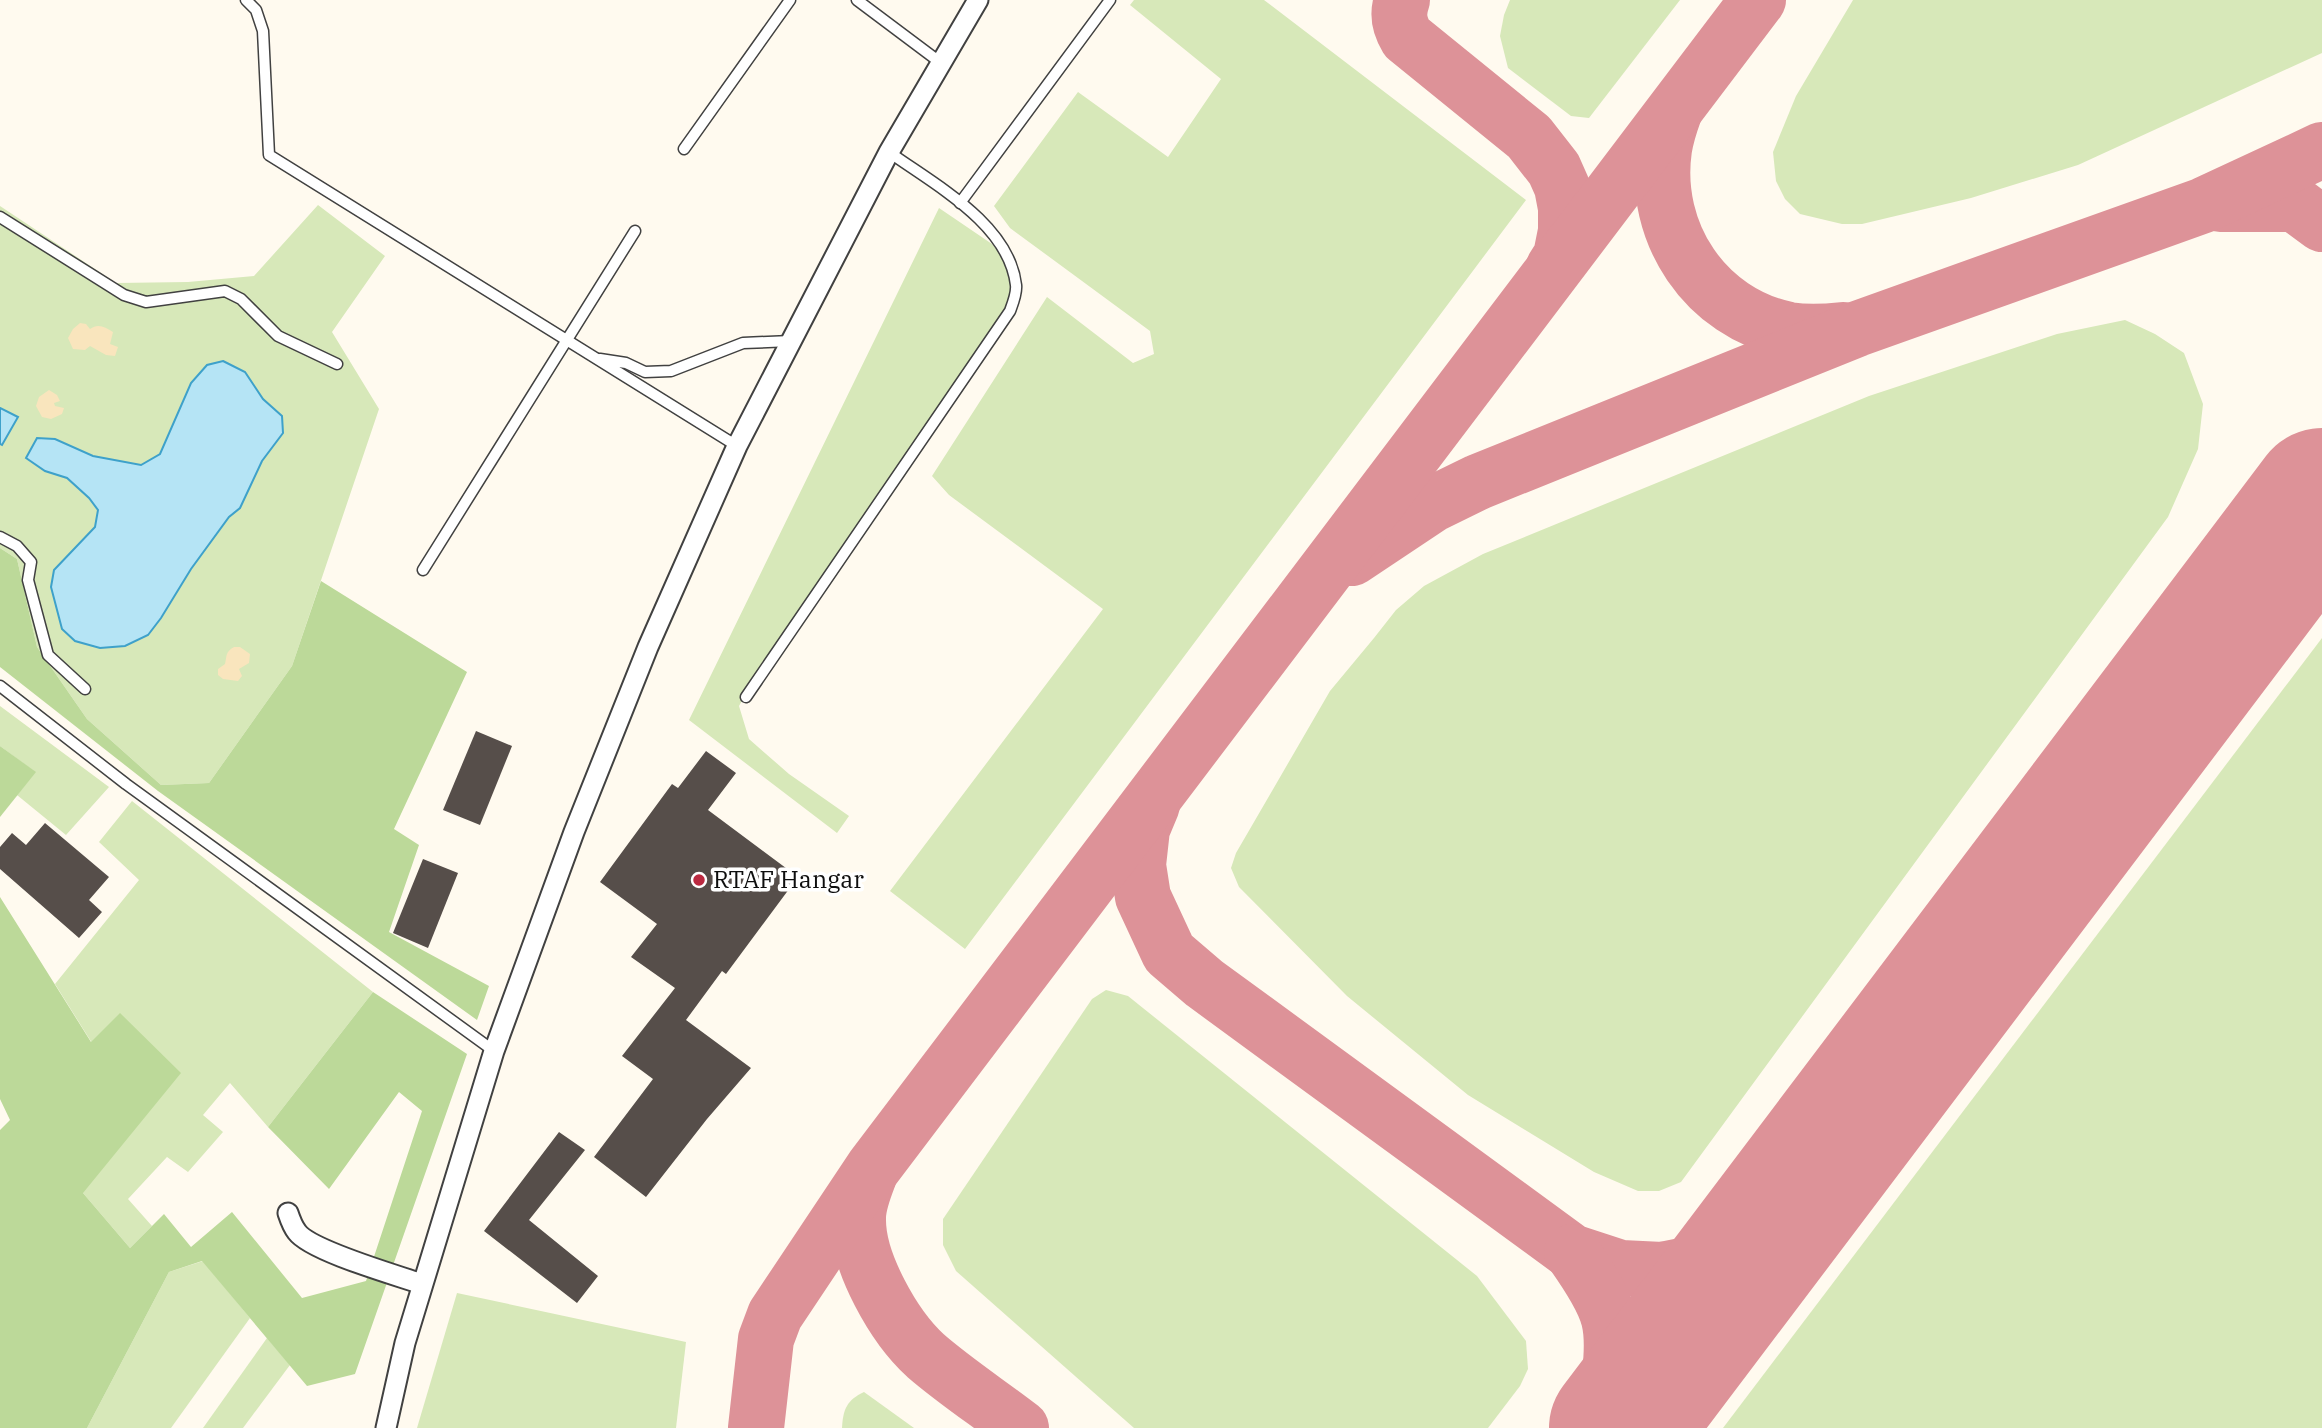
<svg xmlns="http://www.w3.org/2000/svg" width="2322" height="1428" font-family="'IBM Plex Serif',serif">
	<rect width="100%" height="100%" fill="#fffaef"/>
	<g fill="#d7e8b9" fill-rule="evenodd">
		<path d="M1134,0H1264L1526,200L965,949L890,891L1103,609L949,495L932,476L1047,297L1133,363L1154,354L1150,331L1010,228L994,206L1078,92L1168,157L1221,79L1130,5Z"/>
		<path d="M1510,0H1680L1589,118L1571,116L1508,68L1500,36L1504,15Z"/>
		<path d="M1853,0H2322V53L2078,165L1971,198L1862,224H1842L1800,214L1785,199L1776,181L1773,152L1796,96Z"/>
		<path d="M318,205L385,256L332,332L379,409L292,666L209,783L161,785L87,719L37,647L17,559L0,548V444L2,445L17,418L0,408V206L116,283L188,282L254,276ZM244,372L263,399L282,416L283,433L262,461L240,508L229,517L191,569L161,618L148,635L125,646L80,544L95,527L98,510L89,498L66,478L55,439L93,456L141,466L160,455L174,425Z"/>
		<path d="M939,208L992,244L1014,268L1012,297L999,331L754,679L739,706L749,739L789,774L849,816L837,833L689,720Z"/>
		<path d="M2125,320L2155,334L2184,353L2203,404L2198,449L2168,517L1681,1182L1659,1191H1638L1594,1172L1468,1095L1347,996L1239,887L1231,868L1236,853L1330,691L1374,638L1396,610L1424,586L1483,554L1869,396L2057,334Z"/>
		<path d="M2322,638V1428H1723Z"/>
		<path d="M0,706L109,787L66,835L17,795L35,772L0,746Z"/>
		<path d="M132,801L373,992L268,1127L230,1083L203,1115L223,1132L188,1172L167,1157L128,1199L152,1226L130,1248L83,1193L92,1043L55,984L139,880L99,842Z"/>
		<path d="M1106,990L1128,996L1477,1276L1526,1341L1528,1369L1520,1386L1488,1428H1134L956,1271L943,1245V1219L1092,999Z"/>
		<path d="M203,1261L250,1318L171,1428H87L169,1272Z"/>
		<path d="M457,1293L686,1342L676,1428H417Z"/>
		<path d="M267,1338L290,1365L243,1428H203Z"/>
		<path d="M864,1392L914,1428H842C843,1409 847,1400 864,1392Z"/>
	</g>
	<g fill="#bcd999">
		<path d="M0,548L17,559L37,647L87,719L161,785L209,783L292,666L321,581L467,672L394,829L419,845L389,932L489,986L477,1020L158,791L0,667Z"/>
		<path d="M0,746L36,772L0,817Z"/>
		<path d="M0,897L91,1042L120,1013L181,1073L83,1193L130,1248L164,1214L191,1247L232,1212L302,1298L366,1281L422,1111L399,1092L329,1189L268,1127L373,992L467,1054L355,1374L307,1386L202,1261L169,1272L87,1428H0V1130L10,1120L0,1099Z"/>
	</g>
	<g fill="#f9e5bd">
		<path d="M80,323L86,324L90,329C98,323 105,327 113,332L110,344L118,347L115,356L106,355L90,346L85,350L73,349L68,338L73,329Z"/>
		<path d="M49,390L57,395L60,401L54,403L55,406L64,408L62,414L51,419L42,417L36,406L39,397Z"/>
		<path d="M234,647H240L250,654L249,663L239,669L242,676L238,681L223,679L218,675V669L225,664C227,656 225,652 234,647Z"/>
	</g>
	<g fill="#b5e4f5" stroke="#3ea1ca" stroke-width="2">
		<path d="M223,361L245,372L263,399L282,416L283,433L262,461L240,508L229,517L191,569L161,618L148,635L125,646L100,648L75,641L62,629L51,587L54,570L95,527L98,510L89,498L67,478L45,471L26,458L37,438L55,439L93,456L141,465L160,454L191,383L207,365Z"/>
		<path d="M0,408L18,417L2,445L0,444Z"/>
	</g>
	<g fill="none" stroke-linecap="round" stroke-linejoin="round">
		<g stroke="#dd9298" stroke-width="56">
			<path d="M1402,0C1397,14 1399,25 1407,38L1529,137L1554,169L1562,187L1566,208V231L1561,256L1554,267"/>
			<path d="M1674,113C1670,124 1666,137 1664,149C1652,233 1705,313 1789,330C1807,333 1825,332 1843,330"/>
			<path d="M2220,204H2295L2322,224"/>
			<path d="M1352,558L1433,504L1478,482L1857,329L2204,205L2322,150"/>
			<path d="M1152,805L1142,829L1138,865L1143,897L1169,953L1204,983L1572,1252L1621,1268L1662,1270L1702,1262L1743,1241L1799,1190"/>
			<path d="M869,1176C864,1189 858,1204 858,1218C857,1262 894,1327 926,1356C956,1382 990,1404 1021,1428"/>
			<path d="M1572,1252C1584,1269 1604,1299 1609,1319C1616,1347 1608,1401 1599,1428"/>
			<path d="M756,1428L766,1339L775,1315L873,1168L1758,0"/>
		</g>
		<path stroke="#dd9298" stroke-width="140" d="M1619,1428L2322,498"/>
	</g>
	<g fill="#564e4a">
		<path d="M476,731L512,746L480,825L443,810Z"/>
		<path d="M706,751L736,773L708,810L798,877L726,974L722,971L686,1020L751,1068L707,1119L646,1197L594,1157L653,1079L622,1056L675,988L631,957L657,924L600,882L672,784L678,788Z"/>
		<path d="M45,823L109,877L89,900L102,912L79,938L0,869V847L12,833L26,845Z"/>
		<path d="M423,859L458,873L428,948L393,933Z"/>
		<path d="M559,1132L585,1150L529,1220L598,1276L577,1303L484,1231Z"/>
	</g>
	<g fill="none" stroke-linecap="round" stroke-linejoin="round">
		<g stroke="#414141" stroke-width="13">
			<g id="service">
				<path d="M246,0L256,10L263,31L269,155L737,446"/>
				<path d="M857,0L941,63"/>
				<path d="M684,149L790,0"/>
				<path d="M960,203L1110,0"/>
				<path d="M0,217L124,295L146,302L225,291L241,299L278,336L337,364"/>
				<path d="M600,359L626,363L645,372L671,371L743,343L791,341"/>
				<path d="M0,537L17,546L31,562L28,580L48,655L85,689"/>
				<path d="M423,570L635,231"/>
				<path d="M0,686L126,784L494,1051"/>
				<path d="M746,697L1010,311C1013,303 1017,293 1016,285C1009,224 935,185 889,152"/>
			</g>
		</g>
		<g stroke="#414141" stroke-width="23">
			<g id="minor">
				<path d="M288,1213C290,1219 293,1227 297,1232C311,1251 396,1275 422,1284"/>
				<path d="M386,1428L405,1343L494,1051L574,832L648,647L737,446L889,152L978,0"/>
			</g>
		</g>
		<use href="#service" stroke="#fff" stroke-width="10"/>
		<use href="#minor" stroke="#fff" stroke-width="19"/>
	</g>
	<circle fill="#bb2940" stroke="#fff" stroke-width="2.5" cx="699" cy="880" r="7"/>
	<g text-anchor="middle" stroke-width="7" stroke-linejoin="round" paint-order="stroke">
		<g font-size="24" fill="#0e0e0e" stroke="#fff" text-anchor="start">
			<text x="713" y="888">RTAF Hangar</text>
		</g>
	</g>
</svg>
